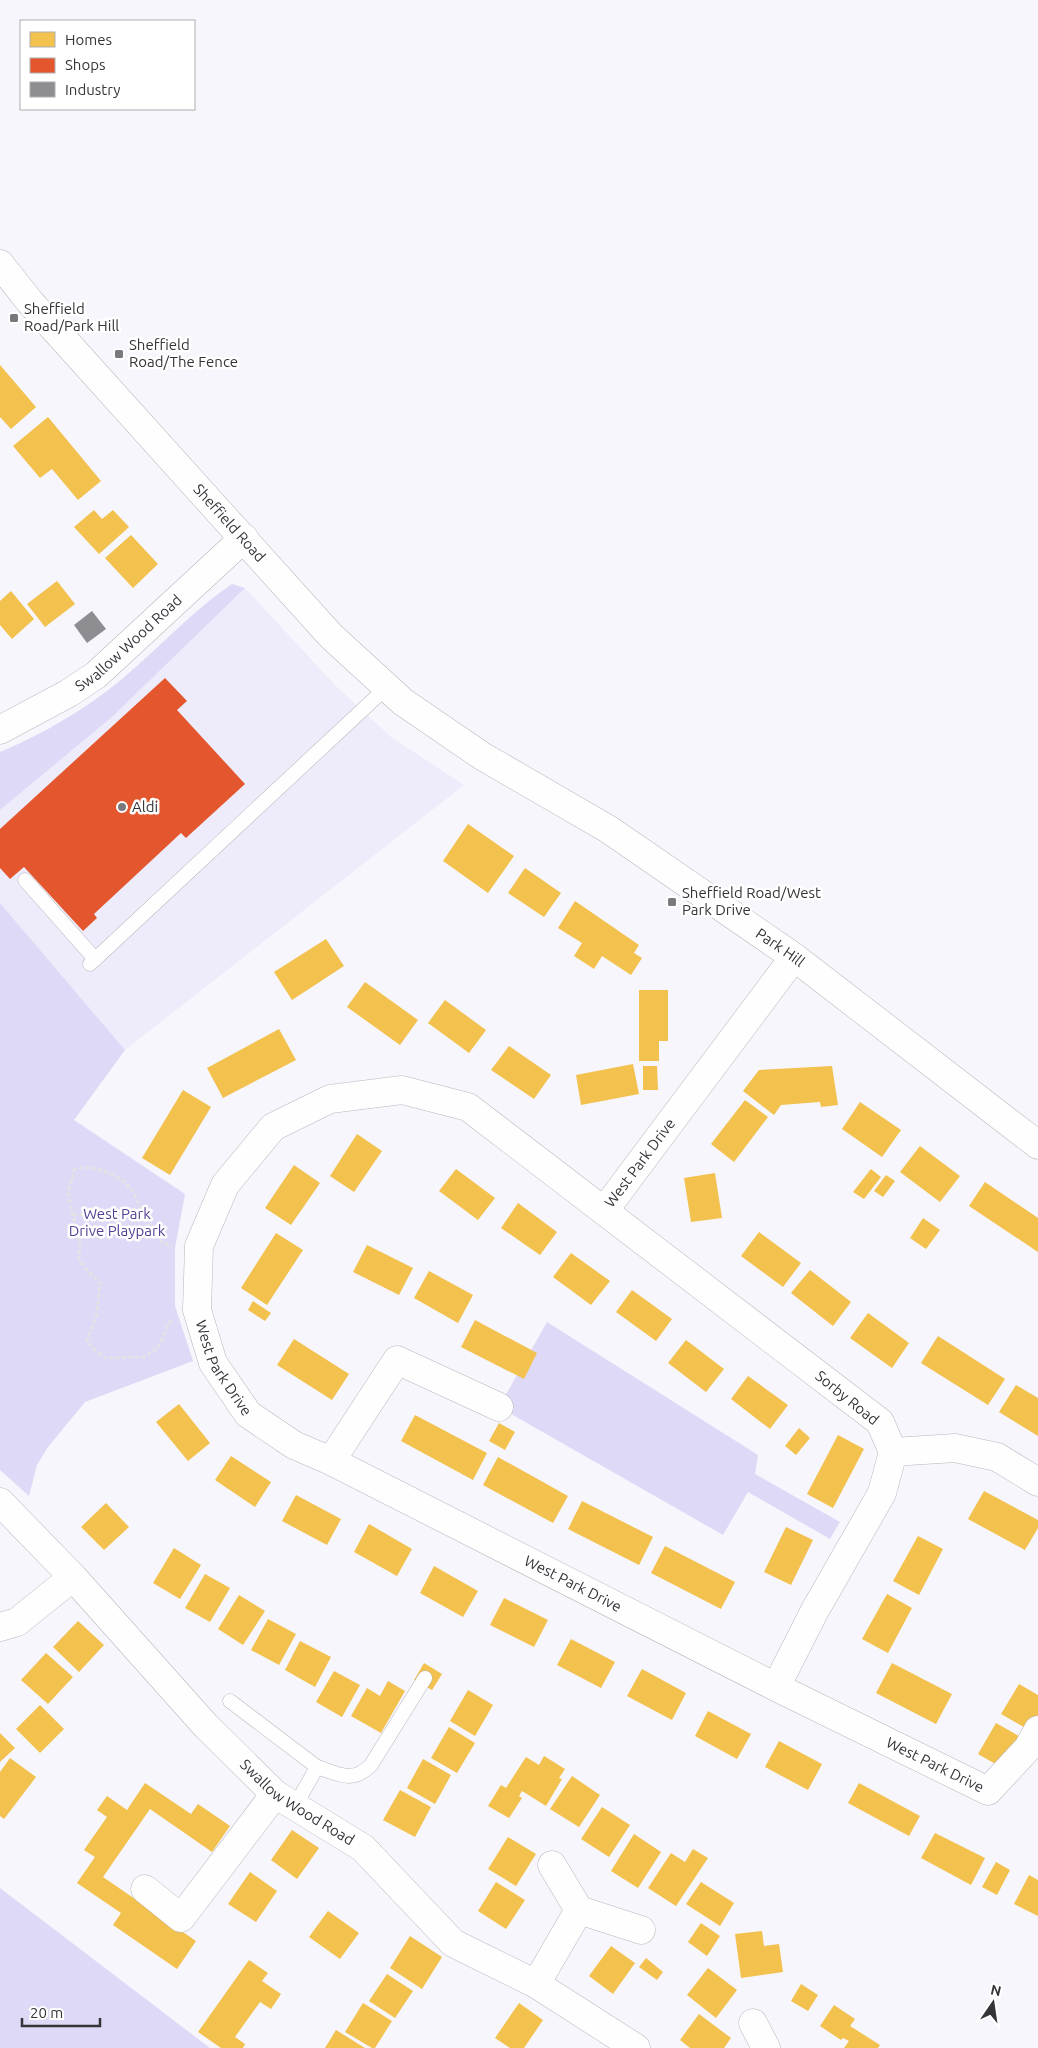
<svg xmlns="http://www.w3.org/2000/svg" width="1038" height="2048" font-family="Ubuntu,sans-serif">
	<rect width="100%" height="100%" fill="#f7f6fc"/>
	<path fill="#eeecfa" d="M245,588L336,686L391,737L464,785L125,1050L0,903V810L112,717Z"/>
	<g fill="#ded9f7">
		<path d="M232,584L245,588L112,717L0,810V752C43,734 86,709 122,679C159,648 191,612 232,584Z"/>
		<path d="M0,903L125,1050L74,1120L185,1194L175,1248V1306L193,1361L85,1402L48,1447L37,1465L29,1496L0,1470Z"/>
		<path d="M547,1322L758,1455L755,1474L840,1522L830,1539L748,1492L723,1535L499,1407Z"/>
		<path d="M0,1888L210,2048H0Z"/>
	</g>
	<g fill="#f2c14e">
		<path d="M0,365L36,407L11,429L0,417Z"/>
		<path d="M48,417L101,481L78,500L52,469L40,478L13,446Z"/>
		<path d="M94,510L102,519L113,510L129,527L99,554L74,527Z"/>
		<path d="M131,535L158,564L133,588L105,558Z"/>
		<path d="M57,581L75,604L45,627L27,604Z"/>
		<path d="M11,591L34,619L12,639L0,625V601Z"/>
		<path d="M468,824L514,856L488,893L443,861Z"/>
		<path d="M525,868L561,893L544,917L508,893Z"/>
		<path d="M575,901L639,945L634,953L642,958L631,975L602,956L594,969L574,956L582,943L558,928Z"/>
		<path d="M326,939L344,966L292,1000L274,972Z"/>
		<path d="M365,982L418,1020L400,1045L347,1007Z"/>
		<path d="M639,990H668V1041H659V1061H639Z"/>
		<path d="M445,1000L486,1030L469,1053L428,1023Z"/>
		<path d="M279,1029L296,1060L223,1098L207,1068Z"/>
		<path d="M509,1046L551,1075L534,1099L491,1070Z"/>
		<path d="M633,1064L639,1094L581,1105L576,1075Z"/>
		<path d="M643,1066H657L658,1090H643Z"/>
		<path d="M832,1066L838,1105L821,1107L820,1102L781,1105L774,1115L743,1091L759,1070Z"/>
		<path d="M183,1090L211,1107L170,1175L142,1158Z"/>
		<path d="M745,1100L768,1117L734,1162L711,1144Z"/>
		<path d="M860,1102L901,1130L882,1157L842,1129Z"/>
		<path d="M357,1134L382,1151L354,1192L330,1176Z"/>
		<path d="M920,1146L960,1176L940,1202L900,1172Z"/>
		<path d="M294,1165L320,1183L291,1225L265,1208Z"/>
		<path d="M456,1169L495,1198L478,1220L439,1191Z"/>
		<path d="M871,1169L881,1177L864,1199L853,1192Z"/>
		<path d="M715,1173L722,1218L691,1222L684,1178Z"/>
		<path d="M886,1175L895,1181L883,1197L874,1191Z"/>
		<path d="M985,1182L1038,1218V1252L969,1206Z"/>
		<path d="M518,1203L557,1232L540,1255L501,1228Z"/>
		<path d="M923,1218L940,1230L926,1249L910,1238Z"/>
		<path d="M759,1232L801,1263L783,1287L741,1256Z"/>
		<path d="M276,1233L303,1250L267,1305L241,1288Z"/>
		<path d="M367,1245L413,1268L399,1295L353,1272Z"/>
		<path d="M571,1253L610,1281L591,1305L553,1277Z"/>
		<path d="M810,1270L851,1302L833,1326L791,1293Z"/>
		<path d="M429,1271L473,1295L458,1323L414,1298Z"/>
		<path d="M632,1290L672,1319L656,1341L616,1312Z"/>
		<path d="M253,1301L271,1313L265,1321L248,1310Z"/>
		<path d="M868,1313L909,1343L892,1368L850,1338Z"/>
		<path d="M475,1320L537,1353L524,1379L461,1347Z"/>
		<path d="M938,1336L1005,1379L988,1405L921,1363Z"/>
		<path d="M294,1339L349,1374L332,1400L277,1365Z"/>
		<path d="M686,1340L724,1369L706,1392L668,1363Z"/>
		<path d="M748,1376L788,1405L770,1429L731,1399Z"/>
		<path d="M1016,1385L1038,1398V1436L999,1412Z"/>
		<path d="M179,1404L210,1443L188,1461L156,1422Z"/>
		<path d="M415,1415L487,1453L473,1480L401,1441Z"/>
		<path d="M499,1423L515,1432L505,1450L489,1441Z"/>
		<path d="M799,1428L810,1438L796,1455L785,1446Z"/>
		<path d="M838,1435L864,1449L833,1508L807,1494Z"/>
		<path d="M231,1456L271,1482L255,1507L215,1480Z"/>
		<path d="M498,1457L568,1496L553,1523L483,1485Z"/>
		<path d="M984,1491L1038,1520V1528L1025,1550L968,1519Z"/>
		<path d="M296,1495L341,1519L327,1545L282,1521Z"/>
		<path d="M582,1501L653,1537L639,1565L568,1529Z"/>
		<path d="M106,1503L129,1527L104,1550L81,1527Z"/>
		<path d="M369,1524L412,1549L397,1576L354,1552Z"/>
		<path d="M786,1527L813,1540L791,1585L764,1572Z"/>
		<path d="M918,1536L943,1549L919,1595L893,1581Z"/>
		<path d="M665,1546L735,1582L721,1609L651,1573Z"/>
		<path d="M174,1548L201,1565L180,1599L153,1583Z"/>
		<path d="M434,1566L478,1591L463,1617L420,1593Z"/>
		<path d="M205,1574L230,1588L210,1622L185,1608Z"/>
		<path d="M887,1594L912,1608L888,1653L862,1639Z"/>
		<path d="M239,1595L265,1611L243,1645L218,1629Z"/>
		<path d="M504,1598L548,1620L534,1647L490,1625Z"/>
		<path d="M268,1619L296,1634L279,1665L251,1650Z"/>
		<path d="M78,1621L104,1645L79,1672L53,1647Z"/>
		<path d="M571,1639L615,1662L601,1688L557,1665Z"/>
		<path d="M300,1641L331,1657L315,1687L285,1670Z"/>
		<path d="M46,1653L73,1677L48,1704L21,1680Z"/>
		<path d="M424,1663L442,1674L432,1690L414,1680Z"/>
		<path d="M892,1663L952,1694L936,1724L876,1693Z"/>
		<path d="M642,1669L686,1693L672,1720L627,1696Z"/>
		<path d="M334,1671L360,1685L342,1717L316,1702Z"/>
		<path d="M388,1681L405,1691L381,1733L351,1716L367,1688L380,1696Z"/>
		<path d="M1019,1684L1038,1695V1715L1029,1730L1001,1714Z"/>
		<path d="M468,1690L493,1705L475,1736L450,1721Z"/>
		<path d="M40,1705L64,1729L40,1753L16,1729Z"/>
		<path d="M708,1711L751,1734L737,1759L695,1736Z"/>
		<path d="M996,1723L1024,1739L1006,1770L978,1754Z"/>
		<path d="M449,1727L475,1743L457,1773L431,1758Z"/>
		<path d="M0,1733L15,1748L0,1762Z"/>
		<path d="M779,1741L822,1764L808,1790L765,1767Z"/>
		<path d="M544,1756L565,1769L559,1778L562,1779L546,1806L522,1791L519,1796L522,1798L509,1818L488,1806L501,1785L506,1788L526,1757L539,1765Z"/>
		<path d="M10,1758L36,1777L4,1819L0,1816V1772Z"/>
		<path d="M423,1759L451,1775L435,1804L407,1788Z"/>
		<path d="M572,1776L600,1795L579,1827L550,1809Z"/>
		<path d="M145,1783L191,1814L198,1804L230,1826L212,1852L150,1809L103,1877L196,1941L177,1969L113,1925L121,1913L77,1883L95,1857L84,1850L107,1817L97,1810L107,1796L127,1810Z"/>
		<path d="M859,1783L920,1816L909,1836L848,1803Z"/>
		<path d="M400,1790L431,1807L415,1837L383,1820Z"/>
		<path d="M602,1807L630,1825L609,1857L581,1839Z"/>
		<path d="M292,1830L319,1848L297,1879L271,1860Z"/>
		<path d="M935,1833L985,1858L971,1885L921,1858Z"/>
		<path d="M634,1834L661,1852L638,1888L611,1871Z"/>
		<path d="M508,1837L536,1854L516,1886L488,1869Z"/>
		<path d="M693,1849L708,1858L676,1906L648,1888L671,1853L685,1862Z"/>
		<path d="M996,1862L1010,1870L997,1895L982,1887Z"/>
		<path d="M250,1872L277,1891L256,1922L228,1904Z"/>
		<path d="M1029,1875L1038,1880V1916L1014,1904Z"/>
		<path d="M496,1882L525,1900L506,1929L478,1911Z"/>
		<path d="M701,1882L734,1903L720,1926L686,1904Z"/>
		<path d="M328,1911L359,1933L340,1959L309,1937Z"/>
		<path d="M701,1923L720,1936L707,1956L688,1942Z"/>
		<path d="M762,1931L764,1946L779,1944L783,1972L741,1978L735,1934Z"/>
		<path d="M410,1936L442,1957L422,1989L390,1968Z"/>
		<path d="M611,1946L635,1963L613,1994L589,1976Z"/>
		<path d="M646,1958L663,1972L657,1980L639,1967Z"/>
		<path d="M249,1960L268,1973L262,1981L281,1994L271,2009L260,2002L235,2037L245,2044L243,2048H221L198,2032Z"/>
		<path d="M708,1968L737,1990L716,2018L687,1995Z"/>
		<path d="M387,1974L413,1991L395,2018L369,2001Z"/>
		<path d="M801,1984L818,1995L808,2011L791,2001Z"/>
		<path d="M363,2003L392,2021L375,2048H372L345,2032Z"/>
		<path d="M519,2003L543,2020L524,2048H510L495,2038Z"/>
		<path d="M834,2005L855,2019L850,2026L880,2045L878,2048H844L849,2041L843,2038L841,2040L820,2026Z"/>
		<path d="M699,2014L731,2038L724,2048H690L680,2040Z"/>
		<path d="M336,2030L365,2048H325Z"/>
	</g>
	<path fill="#e4572e" d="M165,678L187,701L177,710L245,784L186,838L181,833L94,914L97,918L83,931L24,867L10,879L0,868V829Z"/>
	<path fill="#8d8d92" d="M92,611L106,629L87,643L74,625Z"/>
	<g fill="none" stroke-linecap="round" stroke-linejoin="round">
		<g stroke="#b8b7bc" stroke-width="15">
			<g id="lane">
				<path d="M25,880L95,959"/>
				<path d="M90,964L387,687"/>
				<path d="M230,1701L317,1767L295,1806"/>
				<path d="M317,1767C339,1774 352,1784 371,1765L425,1678"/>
			</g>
		</g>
		<g stroke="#b8b7bc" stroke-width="29">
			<g id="street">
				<path id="s1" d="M0,730L69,693L96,675L244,538"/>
				<path id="s2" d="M604,1211L794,957"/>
				<path d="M893,1452L955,1448L997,1457L1038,1482"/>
				<path d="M331,1461L397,1360L499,1407"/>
				<path id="s3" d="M0,1502L73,1577L206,1726L275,1794L363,1848L453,1943L536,1984L636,2048"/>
				<path d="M0,1627L17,1622L73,1577"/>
				<path id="s4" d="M776,1687L814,1612L882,1493L893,1452L880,1422L468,1107L402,1090L330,1099L273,1127L225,1185L199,1246L197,1310L213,1363L248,1414L294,1445L331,1461L776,1687L988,1791L1028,1748L1038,1730"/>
				<path d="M552,1865L579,1910"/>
				<path d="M145,1889L181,1918L275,1794"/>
				<path d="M536,1984L579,1910L641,1930"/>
				<path d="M753,2023L766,2048"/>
			</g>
		</g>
		<g stroke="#b8b7bc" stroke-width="29">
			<g id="secondary">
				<path id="s5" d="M0,264L30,302L331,636L403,702L482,756L608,829L794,957L1038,1145"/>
			</g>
		</g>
		<g stroke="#e3e3e5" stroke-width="3" stroke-dasharray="4 2.5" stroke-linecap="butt">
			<path d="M73,1215L141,1213"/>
			<path d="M171,1320L158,1347L145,1357L106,1358L94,1349L87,1341L97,1314L100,1283L84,1267L79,1258L80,1244L68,1193L74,1170C89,1162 120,1175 130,1188C145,1208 145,1236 172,1247"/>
		</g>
		<use href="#lane" stroke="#fefeff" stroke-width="14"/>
		<use href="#street" stroke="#fefeff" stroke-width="28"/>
		<use href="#secondary" stroke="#fefeff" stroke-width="28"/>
	</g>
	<g fill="#79787d" stroke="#fff" stroke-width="2">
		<rect x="9" y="313" width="10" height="10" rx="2.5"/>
		<rect x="114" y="349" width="10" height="10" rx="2.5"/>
		<circle cx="122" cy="807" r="5"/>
		<rect x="667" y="897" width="10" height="10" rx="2.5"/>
	</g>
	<g text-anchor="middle" stroke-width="5" stroke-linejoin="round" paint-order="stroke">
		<g font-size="15" fill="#353439" stroke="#fff" text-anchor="start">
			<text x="24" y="314">Sheffield<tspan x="24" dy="17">Road/Park Hill</tspan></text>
			<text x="129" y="350">Sheffield<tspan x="129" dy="17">Road/The Fence</tspan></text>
			<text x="132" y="812">Aldi</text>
			<text x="682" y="898">Sheffield Road/West<tspan x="682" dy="17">Park Drive</tspan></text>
		</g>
		<g font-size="15" fill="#353439" stroke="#fff">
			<text dy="5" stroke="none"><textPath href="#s5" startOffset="346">Sheffield Road</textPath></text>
			<text dy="5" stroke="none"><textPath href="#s1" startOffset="156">Swallow Wood Road</textPath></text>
			<text dy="5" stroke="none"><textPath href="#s5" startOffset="1046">Park Hill</textPath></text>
			<text dy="5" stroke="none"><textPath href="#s2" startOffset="60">West Park Drive</textPath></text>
			<text dy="5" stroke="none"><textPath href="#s4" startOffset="1289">West Park Drive</textPath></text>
			<text transform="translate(847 1398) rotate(39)" y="5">Sorby Road</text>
			<text dy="5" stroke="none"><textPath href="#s4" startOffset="1709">West Park Drive</textPath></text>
			<text dy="5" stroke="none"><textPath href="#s4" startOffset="2114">West Park Drive</textPath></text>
			<text dy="5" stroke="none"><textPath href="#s3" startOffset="424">Swallow Wood Road</textPath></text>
		</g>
		<g font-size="15" fill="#553f93" stroke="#fff">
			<text x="117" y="1219">West Park<tspan x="117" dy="17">Drive Playpark</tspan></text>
		</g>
	</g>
	<rect x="20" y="20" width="175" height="90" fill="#ffffff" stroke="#aeaeb0"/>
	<rect x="30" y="32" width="25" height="15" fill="#f2c14e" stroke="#aeaeb0"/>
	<text x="65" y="45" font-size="15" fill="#353439">Homes</text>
	<rect x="30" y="58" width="25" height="15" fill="#e4572e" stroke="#aeaeb0"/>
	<text x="65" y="70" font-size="15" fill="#353439">Shops</text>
	<rect x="30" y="82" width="25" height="15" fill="#8d8d92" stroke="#aeaeb0"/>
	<text x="65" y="95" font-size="15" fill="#353439">Industry</text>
	<g transform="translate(993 2003) rotate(13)" stroke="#ffffff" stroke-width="4" paint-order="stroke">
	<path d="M0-4L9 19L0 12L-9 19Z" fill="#353439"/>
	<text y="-8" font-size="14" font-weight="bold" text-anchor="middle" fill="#353439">N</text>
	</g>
	<path d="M22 2018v8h78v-8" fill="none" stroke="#353439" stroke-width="2.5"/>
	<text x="30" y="2018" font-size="15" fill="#353439" stroke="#ffffff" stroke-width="4" paint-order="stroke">20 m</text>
</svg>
